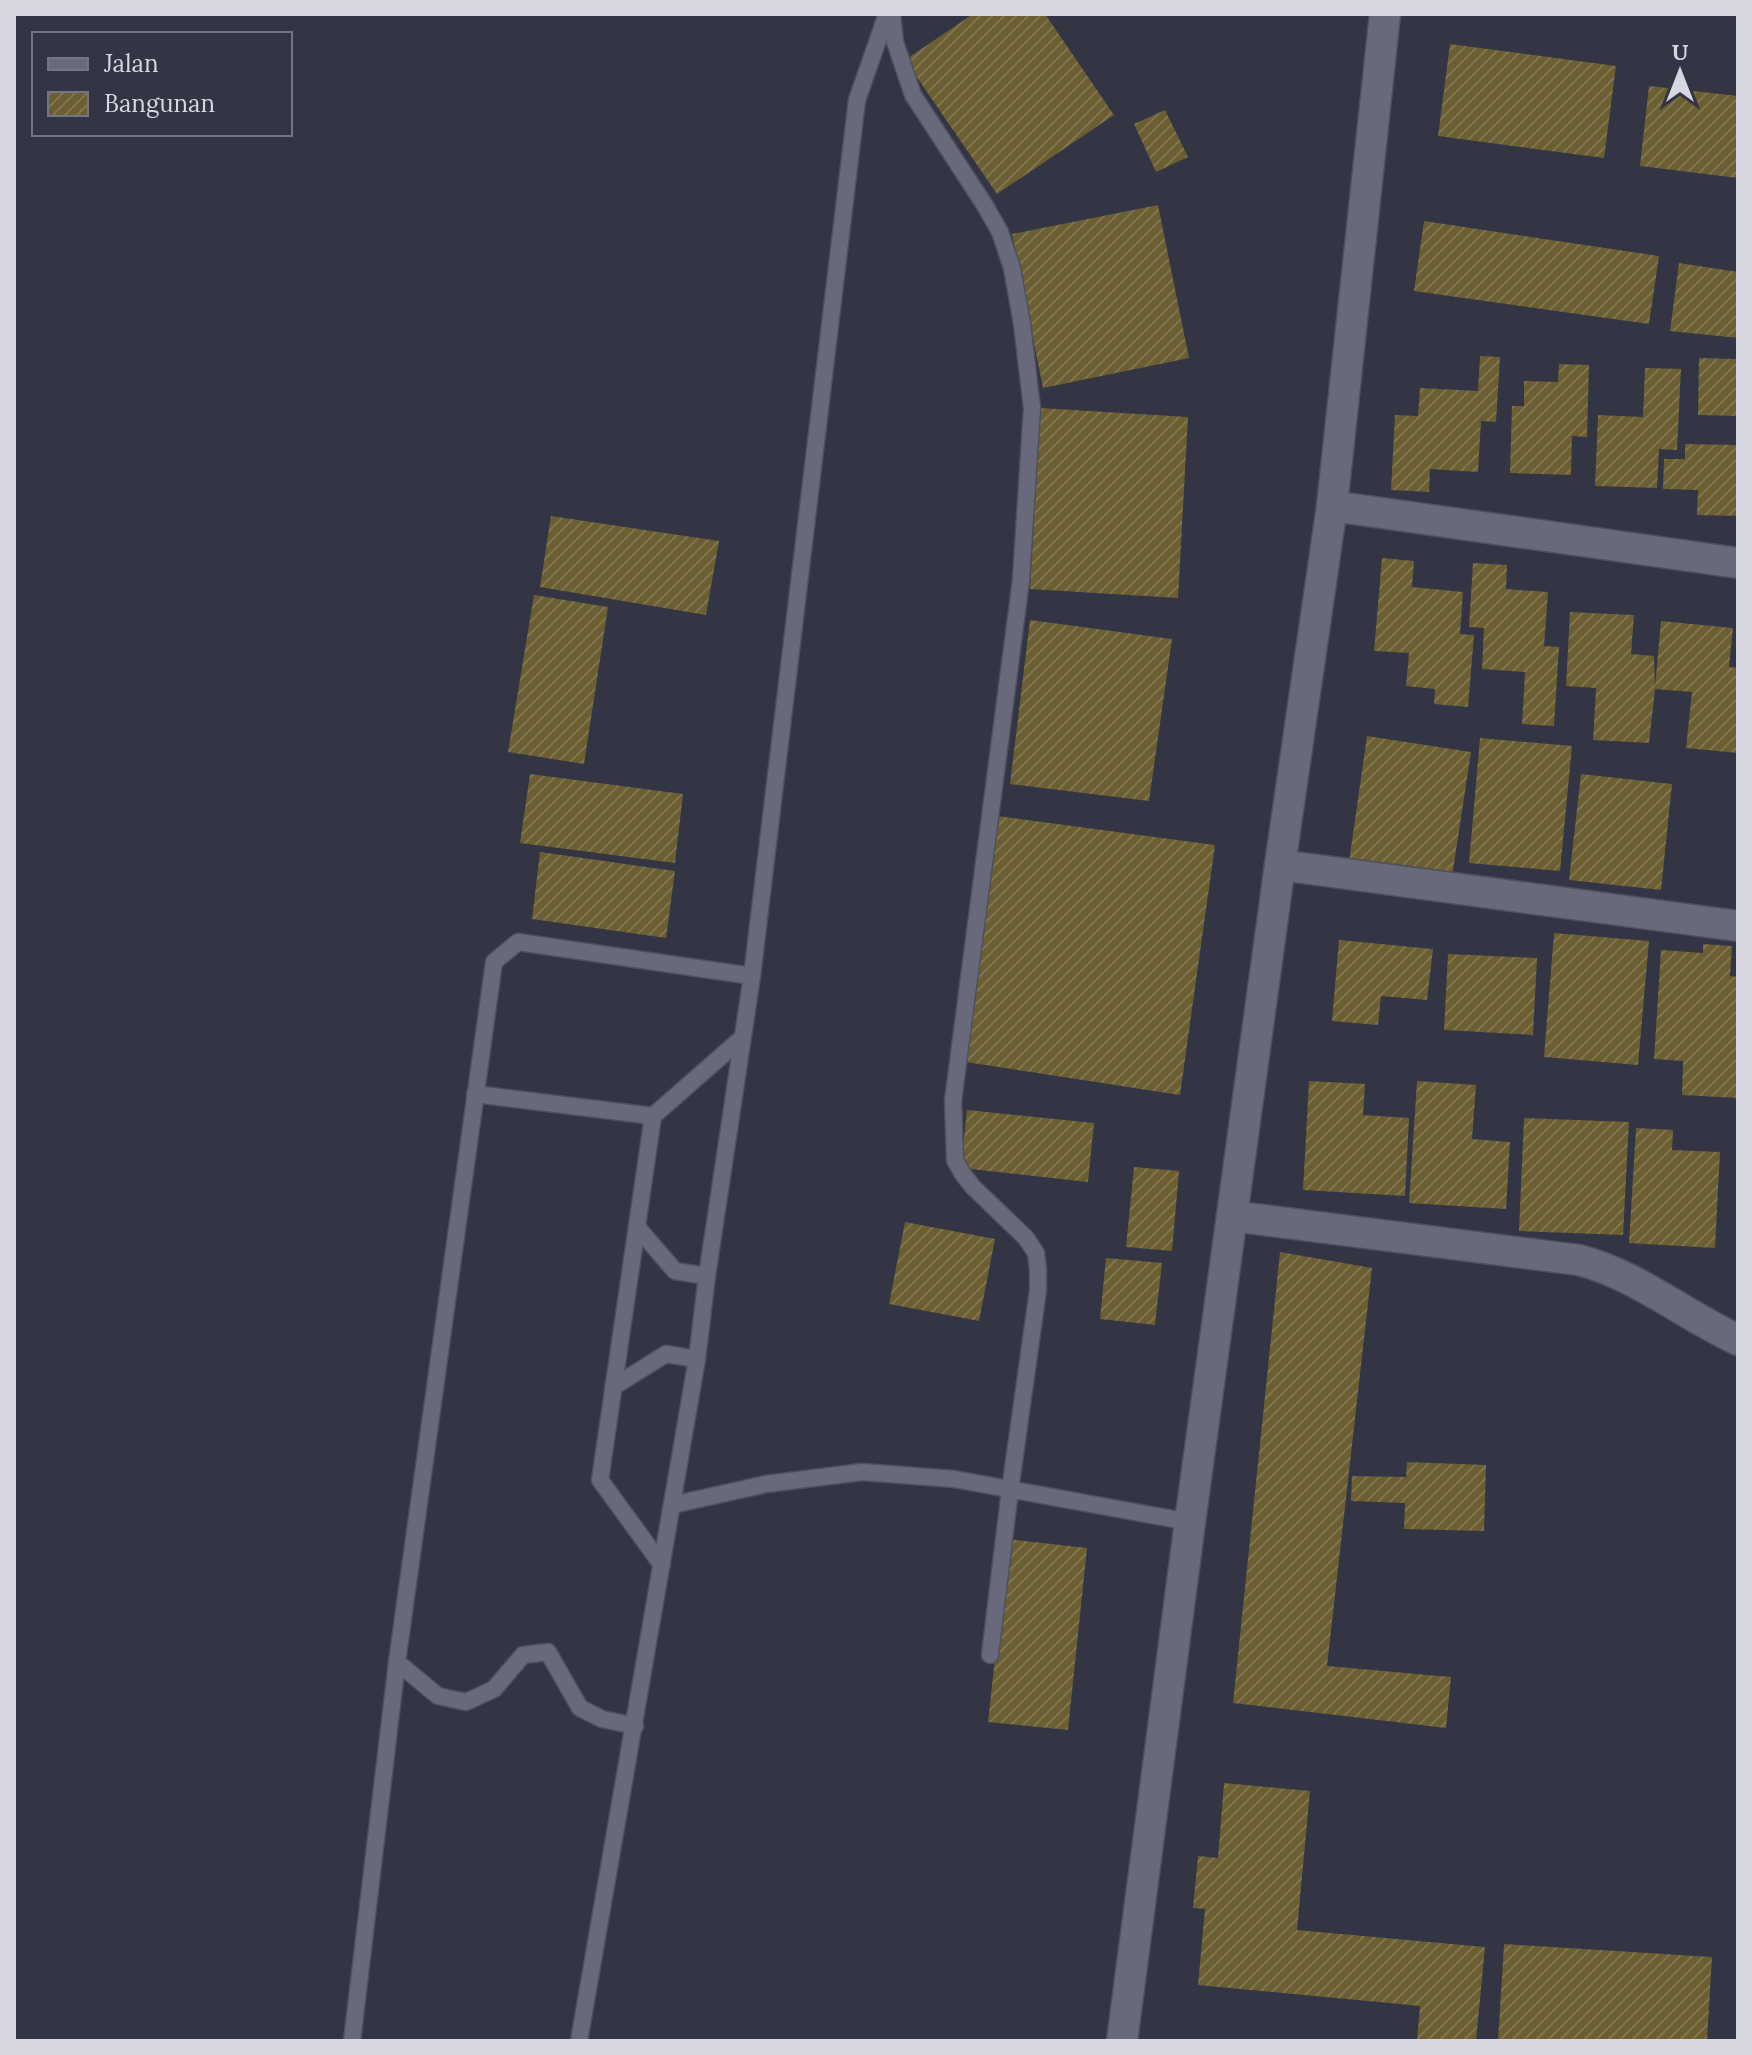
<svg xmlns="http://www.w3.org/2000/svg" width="1752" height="2055" font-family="Lora,serif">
	<defs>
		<pattern id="building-hatch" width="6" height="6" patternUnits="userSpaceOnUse" patternTransform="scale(2)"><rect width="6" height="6" fill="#6b5f32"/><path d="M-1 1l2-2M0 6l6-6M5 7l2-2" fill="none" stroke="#7f754f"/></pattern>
	</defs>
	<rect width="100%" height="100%" fill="#333444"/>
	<g fill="url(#building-hatch)">
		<path d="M973,14H1045L1114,115L997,194L905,60Z"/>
		<path d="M1450,44L1616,66L1604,158L1438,136Z"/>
		<path d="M1649,86L1738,96V178L1640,166Z"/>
		<path d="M1165,110L1188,157L1156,172L1134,124Z"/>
		<path d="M1158,205L1189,358L1043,388L1012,234Z"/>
		<path d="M1424,221L1659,256L1649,324L1414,291Z"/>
		<path d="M1679,263L1738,272V338L1670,331Z"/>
		<path d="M1480,356L1500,357L1496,422L1481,421L1478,472L1430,469L1429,492L1391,490L1395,415L1418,416L1420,388L1478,391Z"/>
		<path d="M1699,358L1738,359V416L1698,415Z"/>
		<path d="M1559,364L1589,365L1587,437L1572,436L1571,475L1510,473L1512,406H1524V381L1558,382Z"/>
		<path d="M1645,368L1681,369L1677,450L1659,449L1657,488L1595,486L1598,415L1643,417Z"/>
		<path d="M1040,408L1188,417L1178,598L1030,589Z"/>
		<path d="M1685,444L1738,445V516L1697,515L1698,490L1663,489L1664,459H1685Z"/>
		<path d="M551,516L719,541L706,615L540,587Z"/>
		<path d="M1382,558L1414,561L1412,587L1463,592L1460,634L1474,635L1468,707L1434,704L1435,689L1406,686L1409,653L1374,651Z"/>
		<path d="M1473,563L1507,565L1506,589L1548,592L1544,646L1559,647L1554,726L1522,724L1525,672L1482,669L1484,628L1469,627Z"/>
		<path d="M534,595L608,607L584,764L508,752Z"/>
		<path d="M1570,612L1634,615L1631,654L1654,656L1655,687L1661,621L1733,628L1729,667L1738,668V753L1686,748L1692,692L1655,689L1649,743L1593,740L1596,688L1566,686Z"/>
		<path d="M1030,620L1172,639L1149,801L1010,784Z"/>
		<path d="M1367,736L1471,752L1452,877L1349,862Z"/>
		<path d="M1480,738L1572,746L1560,871L1469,863Z"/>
		<path d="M530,774L683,794L675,863L520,843Z"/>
		<path d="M1581,774L1672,784L1661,890L1569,880Z"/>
		<path d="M997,816L1215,845L1180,1095L966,1062Z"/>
		<path d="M540,852L675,871L666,938L532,919Z"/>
		<path d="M1554,933L1649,941L1638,1065L1544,1057Z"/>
		<path d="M1339,940L1433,949L1427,1000L1381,996L1378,1025L1332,1021Z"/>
		<path d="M1703,944L1732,946L1730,976L1738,977V1098L1682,1095L1683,1061L1654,1059L1661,950L1703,953Z"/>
		<path d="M1448,954L1537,958L1533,1035L1444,1030Z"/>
		<path d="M1309,1081L1365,1084L1363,1115L1409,1118L1405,1196L1303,1190Z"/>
		<path d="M1417,1081L1476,1085L1472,1139L1510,1142L1506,1209L1409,1203Z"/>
		<path d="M967,1110L1094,1123L1088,1182L961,1168Z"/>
		<path d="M1524,1118L1629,1122L1623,1235L1519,1231Z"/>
		<path d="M1636,1128L1673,1130L1672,1150L1720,1152L1715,1248L1629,1243Z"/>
		<path d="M1134,1167L1179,1171L1172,1251L1126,1247Z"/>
		<path d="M905,1222L995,1239L979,1321L889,1304Z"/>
		<path d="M1280,1252L1372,1268L1327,1666L1451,1677L1446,1728L1233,1703Z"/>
		<path d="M1106,1258L1162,1263L1155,1325L1100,1319Z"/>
		<path d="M1407,1462L1486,1465L1484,1531L1404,1529L1405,1503L1351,1501L1352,1476L1406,1477Z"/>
		<path d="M1008,1539L1087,1548L1068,1730L988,1722Z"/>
		<path d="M1224,1783L1310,1791L1297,1930L1485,1947L1476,2041H1417L1420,2006L1198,1985L1205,1909L1193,1908L1198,1856L1218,1858Z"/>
		<path d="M1504,1944L1712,1957L1707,2041H1498Z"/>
	</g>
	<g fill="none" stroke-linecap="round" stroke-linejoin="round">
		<g stroke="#4f505d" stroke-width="19">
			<g id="service">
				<path d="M892,14L895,42L913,95L984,204L1000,232L1012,268L1022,324L1032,408L1021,580L953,1101L955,1160L962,1173L973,1187L1026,1238L1036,1253L1038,1269V1290L1010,1490L990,1655"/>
				<path d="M475,1094L653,1116L742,1038"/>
				<path d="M653,1116L600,1480L662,1565"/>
				<path d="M637,1227L675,1271L707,1276"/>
				<path d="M613,1387L666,1354L697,1359"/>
				<path d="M672,1505L766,1484L862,1472L954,1479L1190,1522"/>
				<path d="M397,1662L438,1696L466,1702L494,1689L523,1655L548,1652L580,1708L602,1719L635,1726"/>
				<path d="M352,2041L397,1662L494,962L518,942L752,976"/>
				<path d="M579,2041L697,1359L707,1276L752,976L857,100L887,14"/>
			</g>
		</g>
		<g stroke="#4f505d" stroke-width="33">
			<g id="minor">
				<path d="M1332,506L1738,563"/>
				<path d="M1280,865L1738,926"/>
				<path d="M1232,1216L1579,1260C1637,1275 1684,1315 1738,1340"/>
				<path d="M1122,2041L1190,1522L1280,865L1332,506L1385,14"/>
			</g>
		</g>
		<use href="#service" stroke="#686a7c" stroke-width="16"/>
		<use href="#minor" stroke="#686a7c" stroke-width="30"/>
	</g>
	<rect width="1752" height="2055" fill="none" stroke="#d6d7e1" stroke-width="32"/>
	<rect x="32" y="32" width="260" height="104" fill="#333444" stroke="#747583" stroke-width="2"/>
	<rect x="48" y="58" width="40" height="12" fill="#686a7c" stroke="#747583" stroke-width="2"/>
	<text x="104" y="72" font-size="24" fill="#d6d7e1">Jalan</text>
	<rect x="48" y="92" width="40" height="24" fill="url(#building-hatch)" stroke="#747583" stroke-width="2"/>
	<text x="104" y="112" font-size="24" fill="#d6d7e1">Bangunan</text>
	<g transform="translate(1680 72)" stroke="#333444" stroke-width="6" paint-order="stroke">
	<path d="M0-6L14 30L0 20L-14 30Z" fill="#d6d7e1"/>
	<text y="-12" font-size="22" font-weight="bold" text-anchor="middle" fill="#d6d7e1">U</text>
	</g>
</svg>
